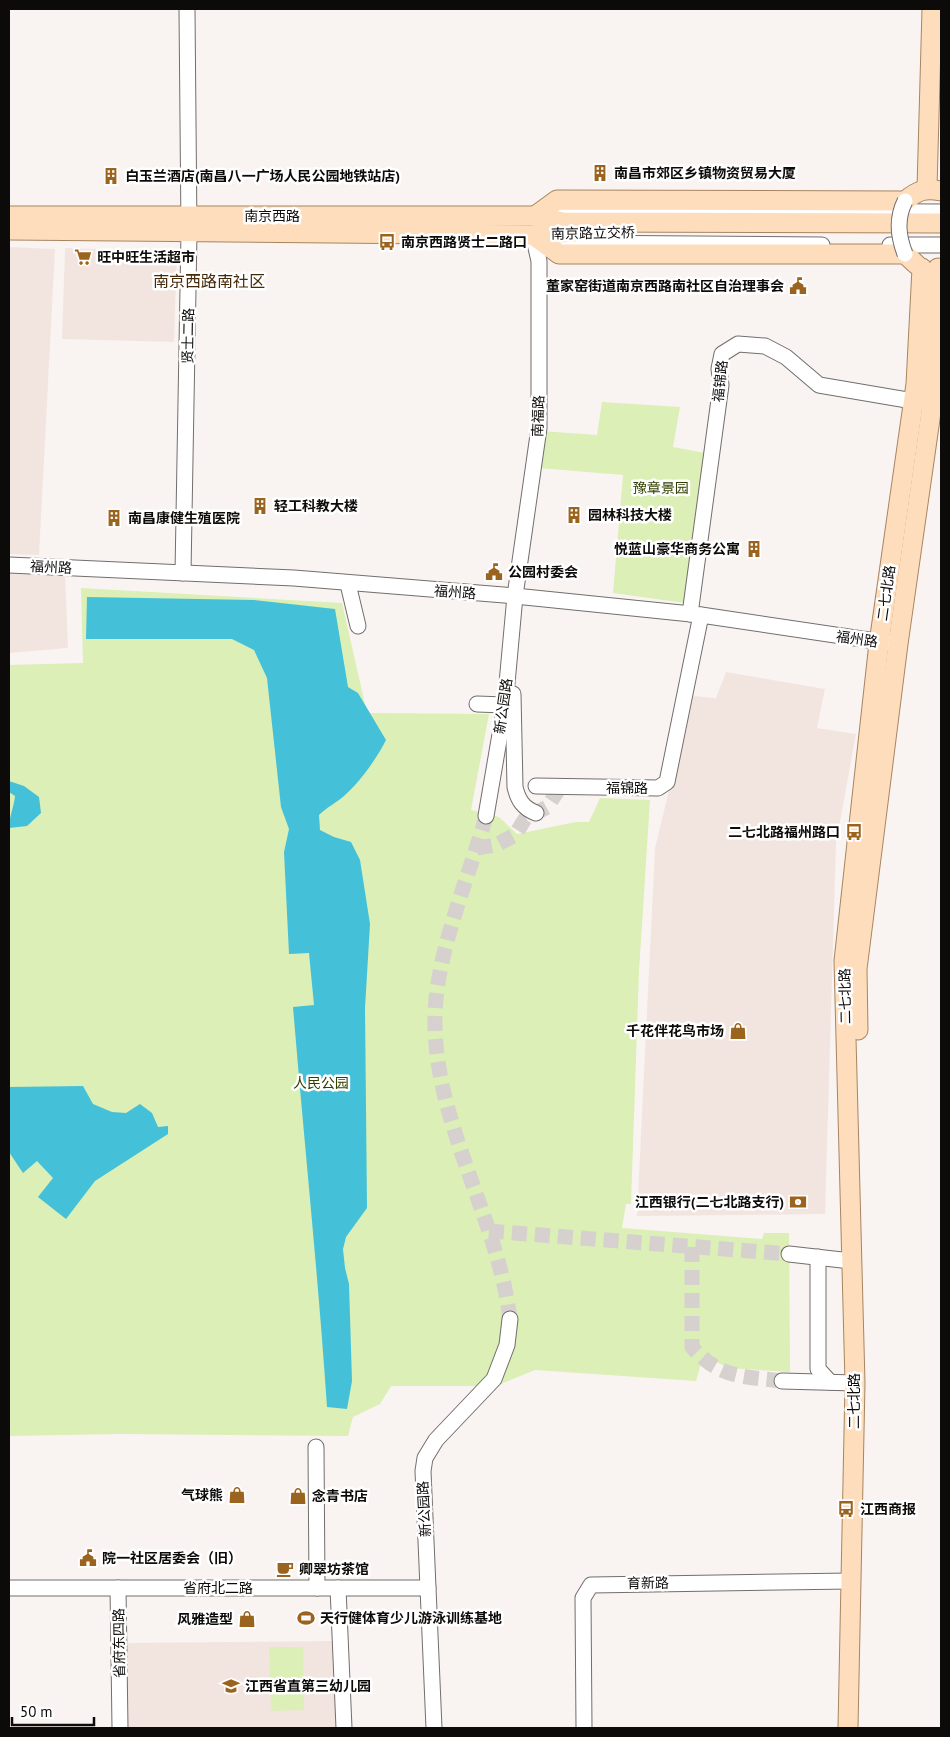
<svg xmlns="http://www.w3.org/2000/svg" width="950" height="1737" font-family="'PT Sans','Noto Sans SC',sans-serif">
	<rect width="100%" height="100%" fill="#f9f4f2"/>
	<g fill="#f2e5e0">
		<path d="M9,247L55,249L39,555L9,554Z"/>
		<path d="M65,248L177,252L174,342L62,339Z"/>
		<path d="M9,572L65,574L68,648L9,653Z"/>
		<path d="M726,672L825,689L817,728L856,734L836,844L825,1214L637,1216L655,848L692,696L716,698Z"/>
		<path d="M335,1641L336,1728H127L126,1643Z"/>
	</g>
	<g fill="#dbefb6">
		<path d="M602,402L680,407L673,447L705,453L685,603L613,593L623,475L539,468L541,431L597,435Z"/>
		<path d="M81,588L342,603L367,713L489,714L471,810L499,817L517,834L576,822H589L600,798L650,800L639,971L631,1204H626L622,1228L762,1239L764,1233H789L790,1372L729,1368L703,1356L696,1381L535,1370L496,1386H391L380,1404L353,1417L348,1436L120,1434L9,1436V665L83,663Z"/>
		<path d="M269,1647H303L304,1710L271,1711Z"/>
	</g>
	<g fill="#44c0d8">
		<path d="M87,597L254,600L335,609L348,687L358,693L386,740C377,758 360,782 344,796C336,803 327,807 319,815L320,830L334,837L351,842L360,860L370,924L365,1008L367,1208L346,1237L343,1249L345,1268L349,1284L352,1381L347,1409L327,1407C318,1273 304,1141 293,1007L314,1005L309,953L289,954L284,852L289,829L281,807L267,678L254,650L232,639H86Z"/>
		<path d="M9,781L24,786L39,797L41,813L27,826L9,828C9,817 14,807 15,796L9,792Z"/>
		<path d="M83,1086L93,1104L112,1112L126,1113L140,1104L152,1113L158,1127L168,1126V1134L95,1181L66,1219L38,1197L53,1178L37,1161L23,1173L9,1152V1087Z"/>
	</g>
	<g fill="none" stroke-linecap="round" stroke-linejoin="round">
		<g stroke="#d6d1cf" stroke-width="15" stroke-dasharray="15 8" stroke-linecap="butt">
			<path d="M486,816C468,881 433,959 435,1026C437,1128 498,1219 510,1319"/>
			<path d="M477,848L496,845L515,835L525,819L547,807L561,786"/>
			<path d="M489,1231L789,1254"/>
			<path d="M692,1247V1347C720,1379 743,1376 782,1381"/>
		</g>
		<g stroke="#726e6c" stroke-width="17">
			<g id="minor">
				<path d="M541,215L567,210L941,212"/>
				<path d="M890,245H941"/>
				<path d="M9,565L294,578L515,596L701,615L889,643"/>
				<path d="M183,573L189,232L187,9"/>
				<path d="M348,584L358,626"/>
				<path d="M690,614L721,385L719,369L722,354L738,344L765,346L786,357L819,385L913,401"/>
				<path d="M513,694L515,787C518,800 523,808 536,813"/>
				<path d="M477,704L505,705"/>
				<path d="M536,786L658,788L667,782L701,615"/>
				<path d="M486,816L505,705L515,596L539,428V261L533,235L563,243L822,245"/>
				<path d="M789,1254L851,1261"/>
				<path d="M818,1257V1369L830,1382"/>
				<path d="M782,1381L855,1383"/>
				<path d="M316,1447L317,1588"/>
				<path d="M9,1588H428"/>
				<path d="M118,1588L120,1728"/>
				<path d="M338,1588L344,1728"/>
				<path d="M434,1728L423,1471L425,1458L436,1440L494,1379L507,1345L510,1319"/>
				<path d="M584,1728L583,1598L591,1585L851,1581"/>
			</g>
		</g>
		<g stroke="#a88560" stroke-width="21">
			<g id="major">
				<path d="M927,188L932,9"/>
				<path d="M9,216H535L563,222L941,223"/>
				<path d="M535,216L557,200L905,201C918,190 925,188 941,191"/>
				<path d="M9,230L533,235L575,232"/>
				<path d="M533,235L559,254H905L917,265"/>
				<path d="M858,1030L857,969L898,644L931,412L935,364L938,268"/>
				<path d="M848,1728L855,1383L844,961L879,643L916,384L922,268"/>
			</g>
		</g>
		<use href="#minor" stroke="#fff" stroke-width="15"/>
		<use href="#major" stroke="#fdddbb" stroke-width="19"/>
		<g stroke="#726e6c" stroke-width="17" stroke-linecap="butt">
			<path id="minor-bridge" d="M905,254C898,236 896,219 905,201"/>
		</g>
		<use href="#minor-bridge" stroke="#fff" stroke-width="15"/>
	</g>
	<defs>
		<g id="building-bare" transform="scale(1.35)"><path d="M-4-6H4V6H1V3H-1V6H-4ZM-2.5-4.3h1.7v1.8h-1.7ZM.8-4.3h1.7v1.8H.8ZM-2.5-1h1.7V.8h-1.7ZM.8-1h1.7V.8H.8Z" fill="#9b641e" stroke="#fff" stroke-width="2.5" paint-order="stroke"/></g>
		<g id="bus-bare" transform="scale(1.35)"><path d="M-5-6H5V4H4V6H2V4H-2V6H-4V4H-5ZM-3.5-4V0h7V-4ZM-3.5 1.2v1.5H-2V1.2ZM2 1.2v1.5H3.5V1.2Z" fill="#9b641e" stroke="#fff" stroke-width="2.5" paint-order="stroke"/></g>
		<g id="supermarket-bare" transform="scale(1.35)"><path d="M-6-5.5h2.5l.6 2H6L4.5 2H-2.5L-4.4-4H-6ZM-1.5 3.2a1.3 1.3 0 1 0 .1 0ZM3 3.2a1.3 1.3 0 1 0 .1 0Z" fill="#9b641e" stroke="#fff" stroke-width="2.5" paint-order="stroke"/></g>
		<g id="civic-bare" transform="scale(1.35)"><path d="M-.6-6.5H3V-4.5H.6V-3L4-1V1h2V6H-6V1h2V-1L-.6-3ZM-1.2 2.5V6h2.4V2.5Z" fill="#9b641e" stroke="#fff" stroke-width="2.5" paint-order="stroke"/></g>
		<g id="shop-bare" transform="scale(1.35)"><path d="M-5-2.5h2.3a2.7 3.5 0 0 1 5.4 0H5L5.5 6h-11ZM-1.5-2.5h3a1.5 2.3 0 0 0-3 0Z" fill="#9b641e" stroke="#fff" stroke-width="2.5" paint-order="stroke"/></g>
		<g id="bank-bare" transform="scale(1.35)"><path d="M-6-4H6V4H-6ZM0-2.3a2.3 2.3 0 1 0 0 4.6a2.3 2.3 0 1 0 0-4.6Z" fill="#9b641e" stroke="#fff" stroke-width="2.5" paint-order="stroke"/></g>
		<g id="cafe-bare" transform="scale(1.35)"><path d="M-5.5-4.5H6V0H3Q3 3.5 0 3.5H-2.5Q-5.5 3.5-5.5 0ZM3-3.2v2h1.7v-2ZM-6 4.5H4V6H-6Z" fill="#9b641e" stroke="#fff" stroke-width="2.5" paint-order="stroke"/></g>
		<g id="stadium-bare" transform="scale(1.35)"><path d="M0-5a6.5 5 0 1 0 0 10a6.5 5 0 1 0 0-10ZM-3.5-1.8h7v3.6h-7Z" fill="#9b641e" stroke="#fff" stroke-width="2.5" paint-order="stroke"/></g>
		<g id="school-bare" transform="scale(1.35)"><path d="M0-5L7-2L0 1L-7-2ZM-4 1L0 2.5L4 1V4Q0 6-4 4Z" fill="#9b641e" stroke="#fff" stroke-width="2.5" paint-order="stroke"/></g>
	</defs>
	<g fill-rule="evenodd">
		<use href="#building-bare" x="600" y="173"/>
		<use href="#building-bare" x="111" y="176"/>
		<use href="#bus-bare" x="387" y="242"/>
		<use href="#supermarket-bare" x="83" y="257"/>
		<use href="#civic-bare" x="798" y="286"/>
		<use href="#building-bare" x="260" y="506"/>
		<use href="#building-bare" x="574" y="515"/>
		<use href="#building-bare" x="114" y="518"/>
		<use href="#building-bare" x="754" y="549"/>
		<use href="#civic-bare" x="494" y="572"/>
		<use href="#bus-bare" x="854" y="832"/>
		<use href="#shop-bare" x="738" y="1031"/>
		<use href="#bank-bare" x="798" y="1202"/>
		<use href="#shop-bare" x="237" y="1495"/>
		<use href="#shop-bare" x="298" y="1496"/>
		<use href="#bus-bare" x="846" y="1509"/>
		<use href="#civic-bare" x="88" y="1558"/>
		<use href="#cafe-bare" x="285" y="1569"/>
		<use href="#stadium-bare" x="306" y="1618"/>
		<use href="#shop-bare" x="247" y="1619"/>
		<use href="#school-bare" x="231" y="1686"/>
	</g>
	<g text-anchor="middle" stroke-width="5" stroke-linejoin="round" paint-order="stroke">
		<g font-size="14" font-weight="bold" fill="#0d0b0a" stroke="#fff" text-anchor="start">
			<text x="614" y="178">南昌市郊区乡镇物资贸易大厦</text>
			<text x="125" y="181">白玉兰酒店(南昌八一广场人民公园地铁站店)</text>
			<text x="401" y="247">南京西路贤士二路口</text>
			<text x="97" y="262">旺中旺生活超市</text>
			<text x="784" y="291" text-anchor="end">董家窑街道南京西路南社区自治理事会</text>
			<text x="274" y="511">轻工科教大楼</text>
			<text x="588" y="520">园林科技大楼</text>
			<text x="128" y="523">南昌康健生殖医院</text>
			<text x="740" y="554" text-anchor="end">悦蓝山豪华商务公寓</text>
			<text x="508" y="577">公园村委会</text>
			<text x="840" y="837" text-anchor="end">二七北路福州路口</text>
			<text x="724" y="1036" text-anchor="end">千花伴花鸟市场</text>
			<text x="784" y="1207" text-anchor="end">江西银行(二七北路支行)</text>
			<text x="223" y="1500" text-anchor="end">气球熊</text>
			<text x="312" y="1501">念青书店</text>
			<text x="860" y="1514">江西商报</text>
			<text x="102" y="1563">院一社区居委会（旧）</text>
			<text x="299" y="1574">卿翠坊茶馆</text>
			<text x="320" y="1623">天行健体育少儿游泳训练基地</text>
			<text x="233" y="1624" text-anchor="end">风雅造型</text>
			<text x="245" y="1691">江西省直第三幼儿园</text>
		</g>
		<g font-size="14" fill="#0d0b0a" stroke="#fff">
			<text x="272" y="221">南京西路</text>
			<text transform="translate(593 233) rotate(-1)" y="5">南京路立交桥</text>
			<text transform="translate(188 336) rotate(-89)" y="5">贤士二路</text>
			<text transform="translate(720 381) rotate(-84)" y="5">福锦路</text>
			<text transform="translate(538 416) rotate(-88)" y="5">南福路</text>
			<text transform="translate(51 567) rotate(3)" y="5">福州路</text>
			<text transform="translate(455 592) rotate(4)" y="5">福州路</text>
			<text transform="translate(886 593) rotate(-82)" y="5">二七北路</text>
			<text transform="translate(857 639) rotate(8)" y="5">福州路</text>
			<text transform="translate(503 706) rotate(-82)" y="5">新公园路</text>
			<text x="627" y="793">福锦路</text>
			<text transform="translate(845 996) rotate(-91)" y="5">二七北路</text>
			<text transform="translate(854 1401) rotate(-90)" y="5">二七北路</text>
			<text transform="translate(424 1509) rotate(-93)" y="5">新公园路</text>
			<text transform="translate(648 1583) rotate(-1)" y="5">育新路</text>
			<text x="218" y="1593">省府北二路</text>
			<text transform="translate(119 1643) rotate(-91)" y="5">省府东四路</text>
		</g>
		<g font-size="14" fill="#324101" stroke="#fff">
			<text x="661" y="493">豫章景园</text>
			<text x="321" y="1088">人民公园</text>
		</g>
		<g font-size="16" fill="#442a08" stroke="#fff">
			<text x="209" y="287">南京西路南社区</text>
		</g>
	</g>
	<rect width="950" height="1737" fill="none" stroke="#0d0b0a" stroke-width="20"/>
	<path d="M12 1717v8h82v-8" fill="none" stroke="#0d0b0a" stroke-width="2.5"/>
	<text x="20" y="1717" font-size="15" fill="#0d0b0a" stroke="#ffffff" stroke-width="4" paint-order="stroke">50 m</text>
</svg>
